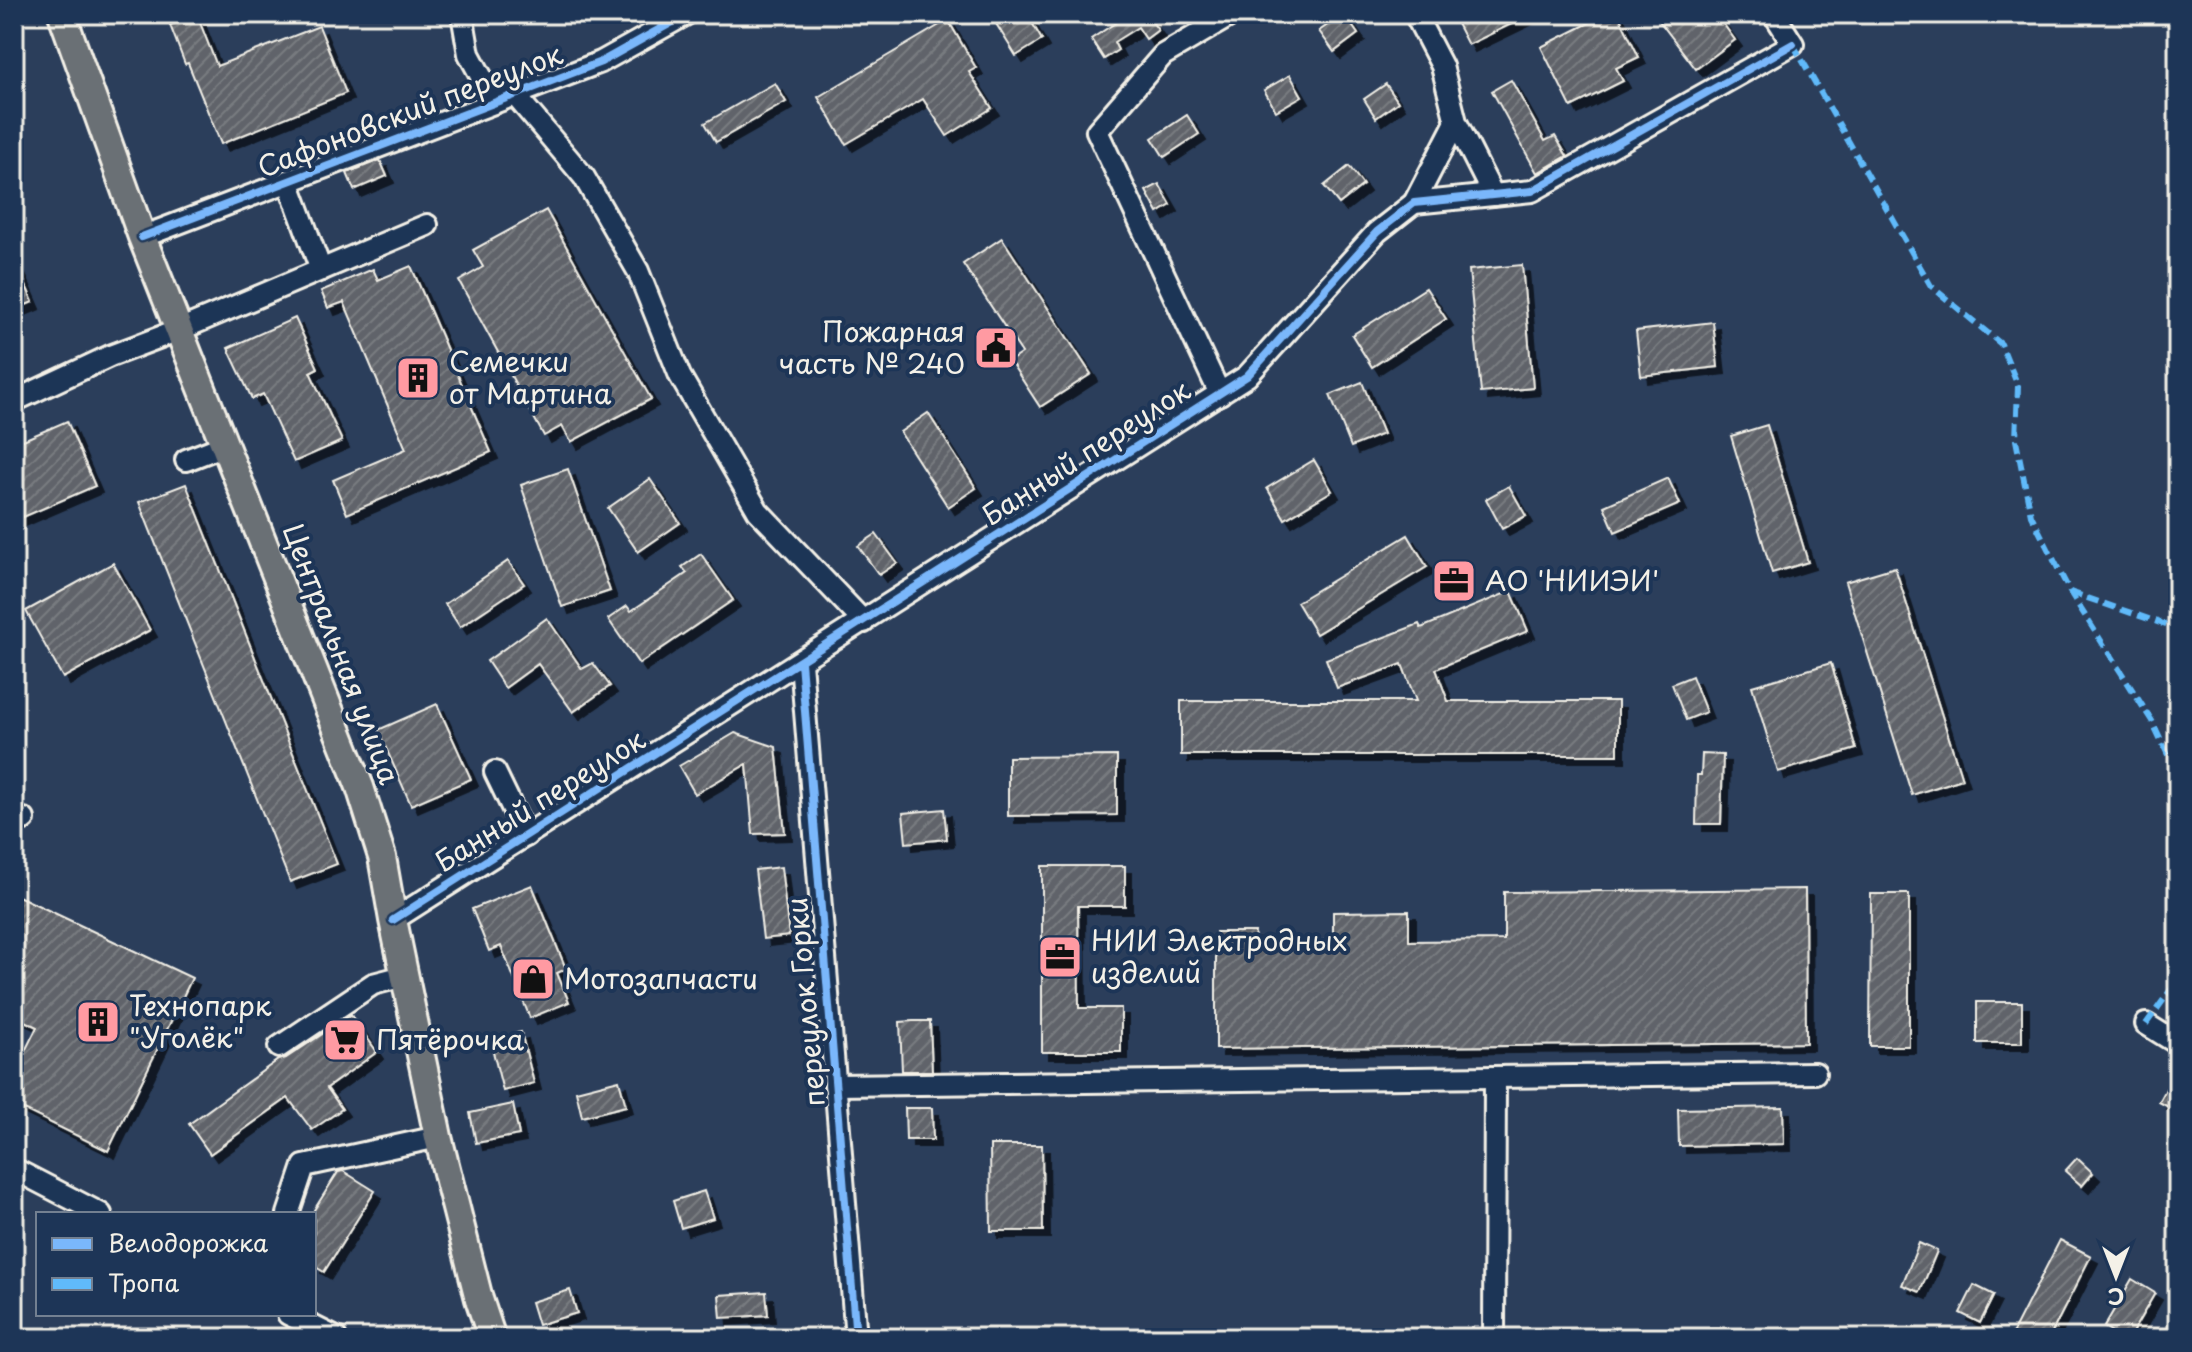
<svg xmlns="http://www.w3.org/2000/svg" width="2192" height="1352" font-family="'Playpen Sans',sans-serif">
	<defs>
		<pattern id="building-hatch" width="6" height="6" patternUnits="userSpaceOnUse" patternTransform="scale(2)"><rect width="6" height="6" fill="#61646b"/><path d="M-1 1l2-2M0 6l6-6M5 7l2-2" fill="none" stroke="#787b80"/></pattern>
		<filter id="shadow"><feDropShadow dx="7" dy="7" stdDeviation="0" flood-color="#0009"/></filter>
	</defs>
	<rect width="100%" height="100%" fill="#2b3e5b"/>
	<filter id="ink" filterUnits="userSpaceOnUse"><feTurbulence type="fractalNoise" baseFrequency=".0125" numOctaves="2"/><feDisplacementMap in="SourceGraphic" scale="16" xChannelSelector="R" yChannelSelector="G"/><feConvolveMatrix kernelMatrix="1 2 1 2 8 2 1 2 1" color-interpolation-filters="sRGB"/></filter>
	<g filter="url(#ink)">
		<g fill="url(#building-hatch)" stroke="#f4f1e8" stroke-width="2" filter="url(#shadow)">
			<path d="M990,14H1027L1042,40L1016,56Z"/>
			<path d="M1129,14H1159L1150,19L1158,30L1146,39L1138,27L1114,42L1118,50L1104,59L1091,39Z"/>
			<path d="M1344,14L1358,34L1334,52L1319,31Z"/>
			<path d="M1452,14H1532L1468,45Z"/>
			<path d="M1607,14H1618L1639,57L1616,68L1623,81L1571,107L1541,47Z"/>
			<path d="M1654,14H1716L1735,40L1696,69Z"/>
			<path d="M197,15L217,66L319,26L346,93L221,144L188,63L185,64L170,25Z"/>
			<path d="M948,20L976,68L969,72L992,108L947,136L923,99L846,144L818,97Z"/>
			<path d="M1290,75L1302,96L1276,111L1264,90Z"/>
			<path d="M1511,80L1545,141L1555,136L1567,156L1537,173L1492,91Z"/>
			<path d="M775,83L786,102L716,142L705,123Z"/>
			<path d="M1386,84L1398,102L1376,118L1364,99Z"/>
			<path d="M1187,115L1199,134L1164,157L1152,138Z"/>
			<path d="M380,160L387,176L354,190L347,173Z"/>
			<path d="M1349,166L1363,185L1339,204L1324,186Z"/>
			<path d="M1159,184L1171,205L1158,213L1146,191Z"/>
			<path d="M546,210L651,399L571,442L562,426L544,436L459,281L483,267L473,250Z"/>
			<path d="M1002,238L1091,374L1040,407L1010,361L1022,353L963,264Z"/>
			<path d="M14,258L33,302L14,310Z"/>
			<path d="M1522,265L1533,388L1481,393L1469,270Z"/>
			<path d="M411,266L491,452L347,514L333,480L406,449L344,302L328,308L321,291L373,269L378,280Z"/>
			<path d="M1426,288L1446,319L1372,367L1352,335Z"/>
			<path d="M295,318L318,368L310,372L342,441L294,462L263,394L252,399L228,348Z"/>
			<path d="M1713,322L1718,367L1641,376L1636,331Z"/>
			<path d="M1362,382L1383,434L1351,447L1330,395Z"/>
			<path d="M928,413L976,488L948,507L900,432Z"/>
			<path d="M67,421L95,486L14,521V444Z"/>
			<path d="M1767,425L1808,562L1772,573L1731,436Z"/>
			<path d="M1314,460L1332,491L1285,519L1267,488Z"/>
			<path d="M568,469L610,591L562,607L521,485Z"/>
			<path d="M1668,478L1680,504L1615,532L1604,506Z"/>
			<path d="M650,479L680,523L638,552L608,508Z"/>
			<path d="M186,484L337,864L290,882L139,502Z"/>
			<path d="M1509,486L1526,516L1502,529L1486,499Z"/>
			<path d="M876,534L897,563L879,575L858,546Z"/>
			<path d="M1408,535L1427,567L1316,634L1297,602Z"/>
			<path d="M701,554L733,600L639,664L608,619L627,606L631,611L687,573L682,567Z"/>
			<path d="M508,561L524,584L460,627L445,604Z"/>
			<path d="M113,563L150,630L63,678L26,611Z"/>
			<path d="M1895,567L1962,779L1912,795L1845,582Z"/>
			<path d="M1511,591L1528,631L1436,669L1448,701H1618V755H1181V701H1416L1402,664L1337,688L1326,659L1419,624L1421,628Z"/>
			<path d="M547,618L582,669L593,663L610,686L573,712L538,664L505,688L487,661Z"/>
			<path d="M1831,663L1856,749L1778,772L1752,686Z"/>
			<path d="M1692,676L1706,712L1686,720L1672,684Z"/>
			<path d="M437,704L471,779L411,805L378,730Z"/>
			<path d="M735,733L776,747L785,833L753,834L747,764L695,794L679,766Z"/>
			<path d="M1702,754L1723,755L1721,824H1696L1697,775H1701Z"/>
			<path d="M1117,756V815L1008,816V757Z"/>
			<path d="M944,809L947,839L906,843L903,813Z"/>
			<path d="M1042,866H1125V906H1078L1079,1008H1121V1052H1042Z"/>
			<path d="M781,867L789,936L763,939L755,870Z"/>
			<path d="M532,885L566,969L557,973L569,1002L530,1018L501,946L489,951L472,909Z"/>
			<path d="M1805,889L1806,1043L1216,1049V932H1255L1254,940H1333V912L1409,911V941L1504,940V892Z"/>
			<path d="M14,894L192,978L108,1151L14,1105V1073L37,1027L14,1016Z"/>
			<path d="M1871,894H1909V1046H1870Z"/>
			<rect x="1977" y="1002" width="45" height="41"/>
			<path d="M351,1015L377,1052L327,1088L342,1109L312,1130L288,1098L210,1154L189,1124L278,1060L286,1058Z"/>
			<path d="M913,1021H930L932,1071H902L900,1022Z"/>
			<path d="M521,1032L534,1083L503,1091L490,1040Z"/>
			<path d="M2178,1067V1112L2159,1102Z"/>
			<path d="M619,1080L626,1106L582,1117L576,1091Z"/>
			<path d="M513,1104L519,1135L476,1143L470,1113Z"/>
			<path d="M1783,1107L1784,1144L1679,1146L1678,1109Z"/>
			<path d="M905,1108H932L933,1140H906Z"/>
			<path d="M990,1145H1042L1043,1231H991Z"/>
			<path d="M2077,1158L2093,1173L2082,1186L2065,1171Z"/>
			<path d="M343,1171L375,1191L324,1272L314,1266V1210L338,1172Z"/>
			<path d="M704,1191L713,1218L681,1228L673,1201Z"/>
			<path d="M2060,1240L2091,1256L2049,1338H2010Z"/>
			<path d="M1919,1243L1937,1251L1920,1292L1902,1285Z"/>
			<path d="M2132,1279L2155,1293L2129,1338H2123L2104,1327Z"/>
			<path d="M1974,1285L1994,1295L1980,1323L1960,1313Z"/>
			<path d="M570,1290L577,1313L538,1325L531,1302Z"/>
			<path d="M766,1292L768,1315L721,1318L719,1295Z"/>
		</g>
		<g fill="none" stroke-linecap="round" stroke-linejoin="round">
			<g stroke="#f4f1e8" stroke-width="26">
				<g id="minor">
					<path d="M462,14L469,54L495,102"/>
					<path d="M1415,14L1442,66L1456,122L1493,195"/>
					<path d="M515,95L584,177L638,271L680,376L758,511L864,622"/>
					<path d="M288,181L321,270"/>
					<path d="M1414,203L1456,122"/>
					<path d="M142,237L601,62L687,14"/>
					<path d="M1220,394L1097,131L1163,55L1233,14"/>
					<path d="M14,401L110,356L179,330L427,225"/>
					<path d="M186,460L225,445"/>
					<path d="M801,662L856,1338"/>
					<path d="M495,772L526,836"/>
					<path d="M14,820L24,819"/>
					<path d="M393,920L1247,376L1377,232L1414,203L1532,191L1793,44L1774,14"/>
					<path d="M2146,1024L2178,1044"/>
					<path d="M279,1047L373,984L404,976"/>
					<path d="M835,1085L1815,1073"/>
					<path d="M14,1169L101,1214"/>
					<path d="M288,1214L304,1166L438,1137"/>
					<path d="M288,1314L336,1338"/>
					<path d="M1494,1338L1495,1077"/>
				</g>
			</g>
			<g stroke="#f4f1e8" stroke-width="32">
				<path id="major" d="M62,14L142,237L360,787L382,857L393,920L438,1137L479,1299L492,1338"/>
			</g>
			<use href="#minor" stroke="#1d3557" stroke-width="20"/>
			<use href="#major" stroke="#6b6f75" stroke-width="26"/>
			<path stroke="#f4f1e8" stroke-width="6" d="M14,1333L23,1338"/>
			<g stroke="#60bafa" stroke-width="6" stroke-dasharray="12 6" stroke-linecap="butt">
				<path d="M1793,44L1931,286L2001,344L2018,386L2016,440L2031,515L2070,592L2152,721L2178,776"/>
				<path d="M2070,592L2178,629"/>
				<path d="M2146,1024L2178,980"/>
			</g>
			<g stroke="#1d3557" stroke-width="13">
				<g id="cycleway">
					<path d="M142,237L601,62L687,14"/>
					<path d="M801,662L856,1338"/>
					<path d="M393,920L1247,376L1377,232L1414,203L1532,191L1793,44"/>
				</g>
			</g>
			<use href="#cycleway" stroke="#7ab7fb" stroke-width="8"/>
		</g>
	</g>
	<defs>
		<g id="civic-square" transform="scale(2.3)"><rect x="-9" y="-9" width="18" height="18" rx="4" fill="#ff9aa2" stroke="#1d3557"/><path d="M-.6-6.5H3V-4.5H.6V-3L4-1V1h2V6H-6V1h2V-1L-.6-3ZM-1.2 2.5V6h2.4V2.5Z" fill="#111"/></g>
		<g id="building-square" transform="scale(2.3)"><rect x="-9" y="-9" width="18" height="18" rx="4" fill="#ff9aa2" stroke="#1d3557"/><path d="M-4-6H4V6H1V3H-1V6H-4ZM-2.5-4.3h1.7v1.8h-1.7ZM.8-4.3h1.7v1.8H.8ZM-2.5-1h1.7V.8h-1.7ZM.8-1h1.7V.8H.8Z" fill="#111"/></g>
		<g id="office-square" transform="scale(2.3)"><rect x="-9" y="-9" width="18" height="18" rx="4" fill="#ff9aa2" stroke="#1d3557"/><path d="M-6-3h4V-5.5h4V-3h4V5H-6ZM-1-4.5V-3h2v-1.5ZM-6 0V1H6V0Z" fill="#111"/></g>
		<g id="shop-square" transform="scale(2.3)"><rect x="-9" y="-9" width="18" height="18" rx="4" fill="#ff9aa2" stroke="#1d3557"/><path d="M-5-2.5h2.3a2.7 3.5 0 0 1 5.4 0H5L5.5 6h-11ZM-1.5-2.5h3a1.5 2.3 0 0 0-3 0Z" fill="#111"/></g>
		<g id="supermarket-square" transform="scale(2.3)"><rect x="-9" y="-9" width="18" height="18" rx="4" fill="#ff9aa2" stroke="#1d3557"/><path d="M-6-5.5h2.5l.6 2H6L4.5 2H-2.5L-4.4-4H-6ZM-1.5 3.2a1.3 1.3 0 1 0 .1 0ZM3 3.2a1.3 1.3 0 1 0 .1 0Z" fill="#111"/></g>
	</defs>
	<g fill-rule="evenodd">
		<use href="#civic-square" x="996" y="348"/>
		<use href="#building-square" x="418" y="378"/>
		<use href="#office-square" x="1454" y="581"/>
		<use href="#office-square" x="1060" y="957"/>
		<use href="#shop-square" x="533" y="979"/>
		<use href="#building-square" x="98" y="1022"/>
		<use href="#supermarket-square" x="345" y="1040"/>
	</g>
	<g text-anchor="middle" stroke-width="8" stroke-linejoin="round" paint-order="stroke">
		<g font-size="28" fill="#f4f1e8" stroke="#1d3557">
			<text transform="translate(410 111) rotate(-21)" y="10">Сафоновский переулок</text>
			<text transform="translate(1086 453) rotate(-33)" y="10">Банный переулок</text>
			<text transform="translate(341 654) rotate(69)" y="10">Центральная улица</text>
			<text transform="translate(540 801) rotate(-32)" y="10">Банный переулок</text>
			<text transform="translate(806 1002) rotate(-95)" y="10">переулок Горки</text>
		</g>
		<g font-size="28" fill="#f4f1e8" stroke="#1d3557" text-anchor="start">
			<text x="965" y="342" text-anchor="end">Пожарная<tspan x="965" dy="32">часть № 240</tspan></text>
			<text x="449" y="372">Семечки<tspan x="449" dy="32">от Мартина</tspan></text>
			<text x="1485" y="591">АО 'НИИЭИ'</text>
			<text x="1091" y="951">НИИ Электродных<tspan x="1091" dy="32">изделий</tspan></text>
			<text x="564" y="989">Мотозапчасти</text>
			<text x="129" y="1016">Технопарк<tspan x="129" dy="32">"Уголёк"</tspan></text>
			<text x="376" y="1050">Пятёрочка</text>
		</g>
	</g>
	<rect width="2192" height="1352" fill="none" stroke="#1d3557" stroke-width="48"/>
	<rect x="24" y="24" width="2144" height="1304" fill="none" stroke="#f4f1e8" stroke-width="3" filter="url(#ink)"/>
	<rect x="36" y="1212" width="280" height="104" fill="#1d3557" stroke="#738091" stroke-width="2"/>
	<rect x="52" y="1238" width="40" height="12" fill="#7ab7fb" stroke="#738091" stroke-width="2"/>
	<text x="108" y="1252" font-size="24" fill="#f4f1e8">Велодорожка</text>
	<rect x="52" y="1278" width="40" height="12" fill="#60bafa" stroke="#738091" stroke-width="2"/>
	<text x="108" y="1292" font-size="24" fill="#f4f1e8">Тропа</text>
	<g transform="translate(2116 1276) rotate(180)" stroke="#1d3557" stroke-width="6" paint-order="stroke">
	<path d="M0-6L14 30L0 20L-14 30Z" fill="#f4f1e8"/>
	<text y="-12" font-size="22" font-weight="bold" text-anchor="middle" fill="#f4f1e8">С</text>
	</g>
</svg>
